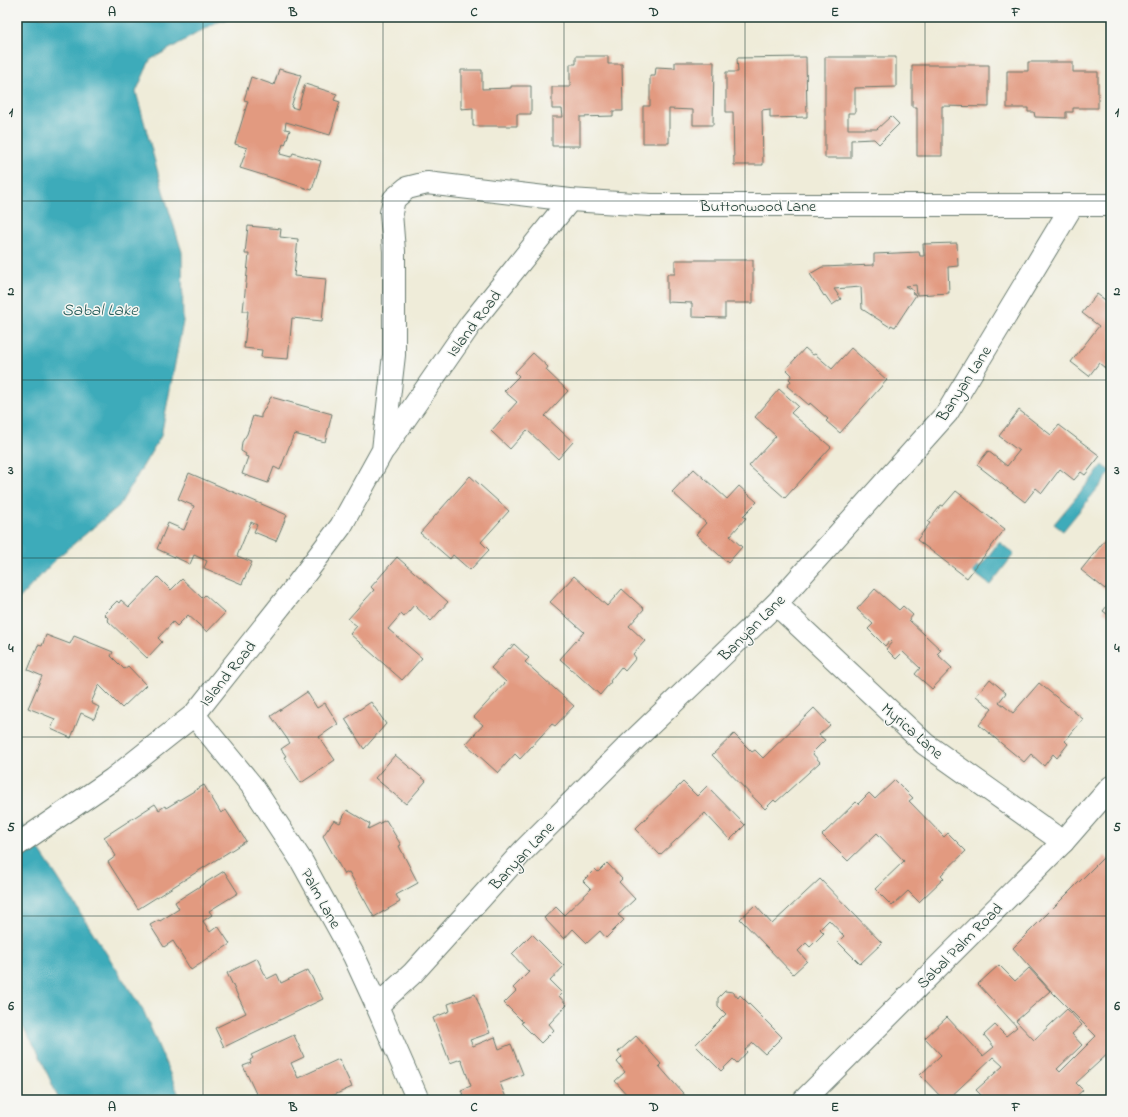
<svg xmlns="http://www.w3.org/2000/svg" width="1128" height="1117" font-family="'Indie Flower',sans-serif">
	<rect width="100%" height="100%" fill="#f6f6f2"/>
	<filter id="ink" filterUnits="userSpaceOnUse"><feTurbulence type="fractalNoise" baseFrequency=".025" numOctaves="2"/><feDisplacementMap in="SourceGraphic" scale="8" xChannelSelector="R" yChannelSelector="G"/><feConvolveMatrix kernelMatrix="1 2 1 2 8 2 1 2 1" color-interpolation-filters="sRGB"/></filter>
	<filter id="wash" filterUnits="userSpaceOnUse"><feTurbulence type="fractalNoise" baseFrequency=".012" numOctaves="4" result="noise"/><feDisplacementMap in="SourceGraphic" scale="16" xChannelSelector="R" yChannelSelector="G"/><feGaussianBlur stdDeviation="0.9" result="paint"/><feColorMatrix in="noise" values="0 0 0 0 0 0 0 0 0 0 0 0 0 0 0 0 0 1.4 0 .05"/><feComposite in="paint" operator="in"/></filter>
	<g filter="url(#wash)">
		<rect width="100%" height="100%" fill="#efecd9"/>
		<g fill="#3cabba" stroke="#2e7477">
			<path d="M17,17H235L215,23L150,60L136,92L163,191L182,252L183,322L161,436L119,506L58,557L17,601Z"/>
			<path d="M1103,465L1111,472L1063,531L1054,524Z"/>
			<path d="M999,542L1014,554L990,585L973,572L977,566L980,567Z"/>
			<path d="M17,817L56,875L144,1012L181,1100H59L37,1050L17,1018Z"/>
		</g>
		<g id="blocks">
			<g fill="#e29a80">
				<path d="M576,56H608V64H622L623,111H613V116L580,117V146H552V117H563L562,109H552V87H570V64H576Z"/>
				<path d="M806,57L807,117L770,118V109L762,110L763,165H734L733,112H726V72H738L737,58Z"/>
				<path d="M825,57H896V87L855,88V113H848V129H877L891,116L899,124L879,144L874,139L851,140V158H825Z"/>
				<path d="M675,62H714L713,125H693V110L669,109V143H643V106H650V76H655L656,67L675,68Z"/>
				<path d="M1028,62H1073V72H1098V108H1073V112H1066V118L1035,117L1034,112H1028V108H1007V71H1028Z"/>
				<path d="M912,65H989V107L942,106V156H917V107H912Z"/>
				<path d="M279,69L301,75L291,107L298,109L305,84L337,94L334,100L340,102L330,135L286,122L285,129L290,130L285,145L283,144L280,154L291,157L293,153L321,161L312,190L240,168L247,148L235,144L248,101L244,100L251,77L274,85Z"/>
				<path d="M461,70H482V89L511,88V86H531V114H517V126H473V108L461,109Z"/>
				<path d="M248,226L281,229L280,237L298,239L294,276L326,279L322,321L292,318L288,359L261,357L262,350L244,348L248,311H243L249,254H245Z"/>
				<path d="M957,243L958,266L948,267L949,293L917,295L916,285L905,286L914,291L912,293L916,295L895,327L891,325L890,327L862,309L861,287L834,289L841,299L832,305L825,295L824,296L810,274L822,267L874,265V254L919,252L920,256H924L923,244Z"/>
				<path d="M675,260H753V303H725V318L692,317V303L667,302V274H675Z"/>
				<path d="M1097,294L1111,304V373L1099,363L1089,376L1071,362L1099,326L1082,313Z"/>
				<path d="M805,348L813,355L815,354L832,369L851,348L887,380L840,433L826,421L828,419L810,403L809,405L787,386L791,381L789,379L792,375L786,369Z"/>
				<path d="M533,353L548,367L546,370L568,391L545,416L573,442L558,459L527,430L510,449L491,431L517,402L504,391L519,376L515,372Z"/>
				<path d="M779,389L798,406L791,413L831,447L785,498L749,466L776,436L755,417Z"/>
				<path d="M271,397L332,414L325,442L294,434L280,470L274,467L268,483L242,474L248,457L245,456L246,454L241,451L242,442L247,434L253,416L261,418V415Z"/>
				<path d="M1019,410L1051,435L1059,425L1100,456L1085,475L1081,472L1074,480L1060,469L1042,493L1036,488L1025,502L977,465L988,451L1007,466L1019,451L999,436Z"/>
				<path d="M694,469L727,499L739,486L757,502L743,516L746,518L730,536L742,547L728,563L696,534L706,523L672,492Z"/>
				<path d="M189,473L287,515L276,541L254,532L257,525L251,522L237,556L252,562L242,584L204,568L207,561L194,555L190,564L157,549L168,523L184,530L194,506L178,499Z"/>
				<path d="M470,476L509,511L481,542L489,550L470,570L453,555L450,559L420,533Z"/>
				<path d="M956,491L1005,529L967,578L917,540L930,523L928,522L941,505L943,506Z"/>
				<path d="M1105,540L1111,544V581L1105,589L1081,570Z"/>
				<path d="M397,557L448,602L431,621L414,605L404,617L401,614L388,629L422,658L402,680L350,634L357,626L348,619L374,590L371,587Z"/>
				<path d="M574,576L607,606L622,589L644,609L629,626L645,641L633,654L636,658L625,671L621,667L610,681L611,682L600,695L560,659L584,632L550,602Z"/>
				<path d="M158,577L171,590L182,579L202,598L205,595L225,613L207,632L188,615L177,626L173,622L158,638L162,642L147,658L107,620L108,618L104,614L117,601L119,603L121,600L129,607Z"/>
				<path d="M875,589L899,610L903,606L913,615L909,620L941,650L937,654L952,668L932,689L915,674L920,668L903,652L896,659L886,649L892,642L890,640L885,646L868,629L873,624L857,609Z"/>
				<path d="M1111,601V617L1103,611Z"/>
				<path d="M46,635L70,644L74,636L113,652L111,656L124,669L128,666L146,685L122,708L99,685L91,703L99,707L94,719L81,713L71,738L51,729L55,719L28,708L42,676L28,670L38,645L42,646Z"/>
				<path d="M514,644L529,658L525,662L574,706L555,726L552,724L520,759L515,754L498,773L466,744L483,725L474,717L506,682L491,668L509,648L510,649Z"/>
				<path d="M990,679L1006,693L999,702L1013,713L1039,683L1083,719L1065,741L1068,744L1057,758L1053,754L1044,766L1031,754L1024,762L979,725L992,709L976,696Z"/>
				<path d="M307,692L317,708L325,703L338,724L319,737L335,760L301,783L284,757L286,756L281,749L290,743L271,716Z"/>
				<path d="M371,702L386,724L364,749L345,719Z"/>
				<path d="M814,708L830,725L819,735L825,740L812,753L820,762L776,802L774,800L765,809L712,755L734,734L752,752L755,750L763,758Z"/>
				<path d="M395,755L426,781L406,804L375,778Z"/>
				<path d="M895,780L913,798L909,801L944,837L948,833L966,851L941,875L944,878L919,902L908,891L892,906L875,889L904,861L877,833L848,861L822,835L856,802L858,804L869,793L875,799Z"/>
				<path d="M683,782L697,796L707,786L745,825L730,840L705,813L660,855L635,829Z"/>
				<path d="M204,785L221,813L226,810L246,841L138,909L108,862L116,856L104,837L155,804L159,810L165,806L166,808Z"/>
				<path d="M347,810L370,824L368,829L386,820L401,845L399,846L418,883L396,895L400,902L374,917L349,872L344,874L323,836L334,820L340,823Z"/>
				<path d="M1105,856L1111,862V1051L1076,1083L1083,1090L1072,1100H1035L1033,1098L1030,1100H986L976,1090L1003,1066L993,1057L947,1100H944L920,1075L941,1055L925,1038L947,1017L983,1056L994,1047L984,1035L995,1025L1006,1036L1017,1027L978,984L999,965L1015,981L1029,968L1050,991L1016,1021L1034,1040L1067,1009L1082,1025L1072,1034L1082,1045L1057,1069L1060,1072L1096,1036L1050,990L1013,948Z"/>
				<path d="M607,863L622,879L619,882L635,899L618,915L624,920L606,938L600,931L587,943L573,929L564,939L544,918L556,907L564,915L591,889L583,881L595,869L598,872Z"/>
				<path d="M224,871L238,893L209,911L212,915L203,921L210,932L218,926L230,944L191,970L173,941L164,947L150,925L159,920L160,921L179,909L175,902Z"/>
				<path d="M820,879L882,943L860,964L838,942L844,936L829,920L820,929L824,933L810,947L806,943L798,951L807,961L793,974L740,919L755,905L772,924Z"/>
				<path d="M532,934L564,966L550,981L562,993L559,996L567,1005L549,1024L554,1030L541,1043L521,1023L523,1022L504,1003L516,991L513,988L529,972L512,954Z"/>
				<path d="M257,958L267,979L277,974L281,983L308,970L323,999L224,1047L215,1028L246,1013L227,973Z"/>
				<path d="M725,991L733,992L738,998L740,995L782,1037L765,1054L753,1043L745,1050L747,1052L737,1063L733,1059L721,1071L695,1045L726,1014L718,1006V998Z"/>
				<path d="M475,994L490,1033L470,1040L473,1046L495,1037L499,1049L511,1044L523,1074L500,1083L507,1100H465L461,1090L471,1086L461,1059L450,1063L433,1018L450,1011L448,1004Z"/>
				<path d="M294,1035L304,1057L291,1063L298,1078L339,1059L352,1087L323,1100H259L243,1066L251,1063L250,1060L253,1058L251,1055Z"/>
				<path d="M636,1036L661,1064L659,1066L689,1100H621L627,1095L615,1081L625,1072L617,1062L622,1057L618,1052Z"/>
			</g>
		</g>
	</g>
	<g filter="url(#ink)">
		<use href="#blocks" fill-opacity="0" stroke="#687a6e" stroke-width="1"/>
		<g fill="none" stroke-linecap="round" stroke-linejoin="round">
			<g stroke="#687a6e" stroke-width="24">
				<g id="minor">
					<path d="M385,448L470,325L570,200"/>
					<path d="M776,604L925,744L1063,842"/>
					<path d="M194,715L253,787L301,860L354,956L377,1006L418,1100"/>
					<path d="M17,845L113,779L194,715L290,594L341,526L383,450L394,355V251L391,213L394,199L407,188L427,183L570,200L651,205H1111"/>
					<path d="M377,1006L413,973L524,850L629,745L776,604L947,413L1072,206"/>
					<path d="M804,1100L1063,842L1111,787"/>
				</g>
			</g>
			<use href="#minor" stroke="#fff" stroke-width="22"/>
		</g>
	</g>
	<path fill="none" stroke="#1f3d34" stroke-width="1" stroke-opacity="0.55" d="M203,17V1100M383,17V1100M564,17V1100M745,17V1100M925,17V1100M17,201H1111M17,380H1111M17,558H1111M17,737H1111M17,916H1111"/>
	<g text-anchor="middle" stroke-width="3" stroke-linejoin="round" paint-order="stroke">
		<g font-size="16" fill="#1f3d34" stroke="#f6f6f2">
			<text x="758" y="211">Buttonwood Lane</text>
			<text transform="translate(473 323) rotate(-53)" y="6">Island Road</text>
			<text transform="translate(963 383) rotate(-57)" y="6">Banyan Lane</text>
			<text transform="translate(751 627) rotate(-45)" y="6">Banyan Lane</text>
			<text transform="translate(227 673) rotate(-51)" y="6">Island Road</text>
			<text transform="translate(913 730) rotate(41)" y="6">Myrica Lane</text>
			<text transform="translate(521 855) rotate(-47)" y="6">Banyan Lane</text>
			<text transform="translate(322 898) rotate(61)" y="6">Palm Lane</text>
			<text transform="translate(959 945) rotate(-45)" y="6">Sabal Palm Road</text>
		</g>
		<g font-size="17" font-style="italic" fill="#285e5c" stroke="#f6f6f2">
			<text x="100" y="315">Sabal Lake</text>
		</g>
	</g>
	<rect width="1128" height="1117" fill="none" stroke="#f6f6f2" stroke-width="44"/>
	<rect x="22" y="22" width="1084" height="1073" fill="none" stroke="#1f3d34" stroke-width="1.5"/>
	<g font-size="13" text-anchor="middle" font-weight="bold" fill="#1f3d34">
		<text x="112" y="16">A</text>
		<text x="293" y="16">B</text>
		<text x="474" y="16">C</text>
		<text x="654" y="16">D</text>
		<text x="835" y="16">E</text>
		<text x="1016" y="16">F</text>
		<text x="11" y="116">1</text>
		<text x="1117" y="116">1</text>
		<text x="11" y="295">2</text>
		<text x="1117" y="295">2</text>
		<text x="11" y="474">3</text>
		<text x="1117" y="474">3</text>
		<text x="11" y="652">4</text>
		<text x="1117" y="652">4</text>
		<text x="11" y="831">5</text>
		<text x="1117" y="831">5</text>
		<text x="11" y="1010">6</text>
		<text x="1117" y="1010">6</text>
		<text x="112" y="1111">A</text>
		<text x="293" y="1111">B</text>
		<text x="474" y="1111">C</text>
		<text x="654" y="1111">D</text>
		<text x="835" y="1111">E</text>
		<text x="1016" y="1111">F</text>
	</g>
</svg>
